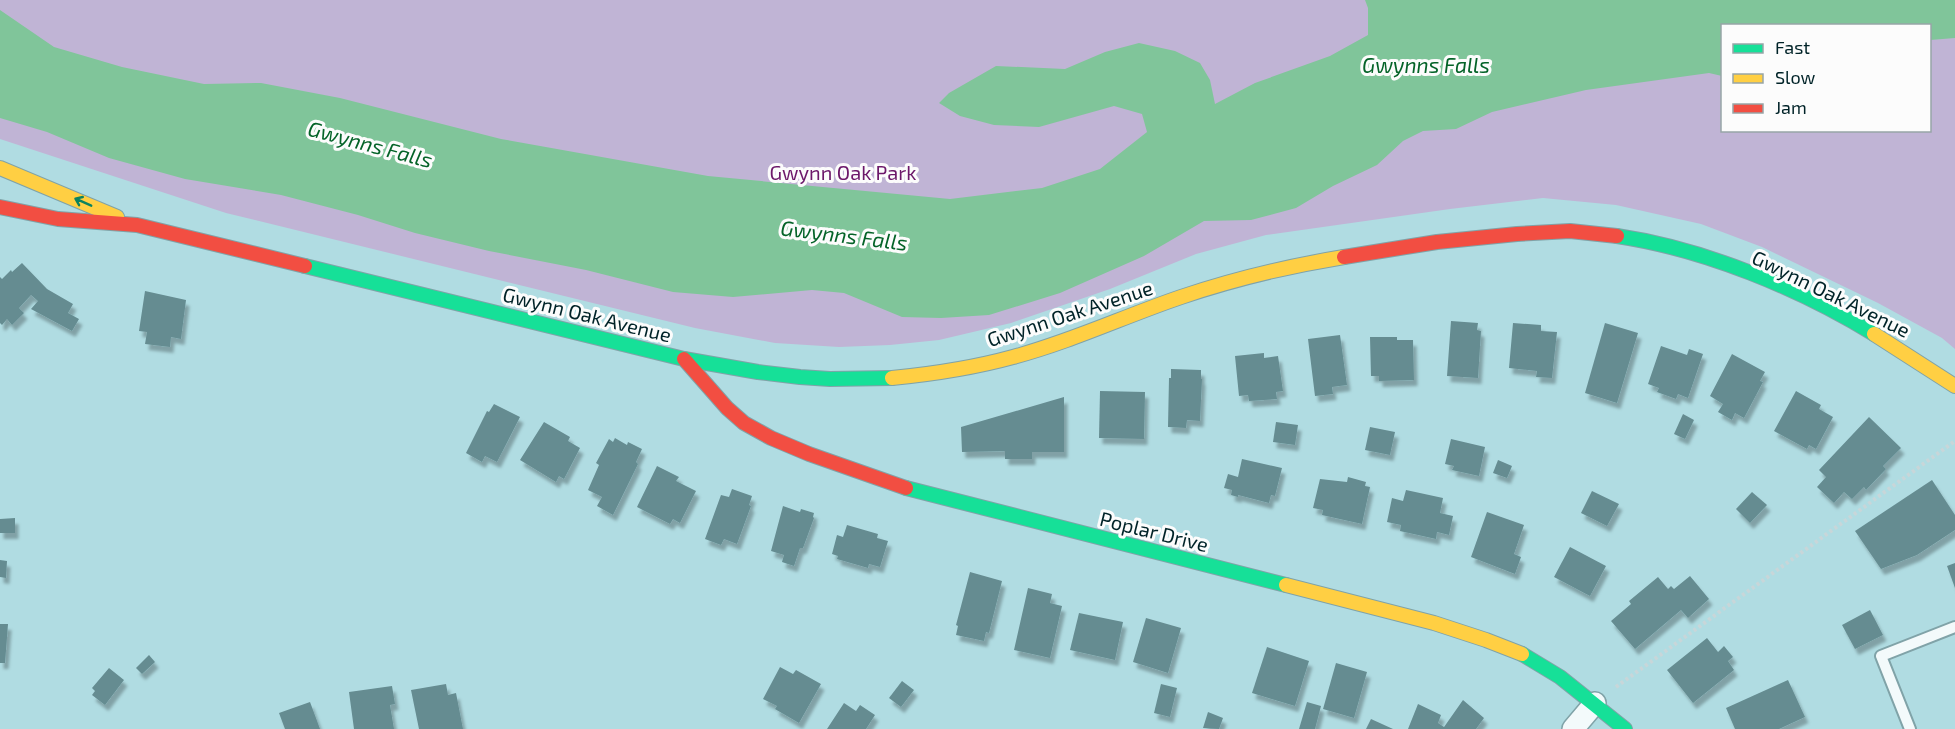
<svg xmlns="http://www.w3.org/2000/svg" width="1955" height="729" font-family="'Exo 2',sans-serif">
	<defs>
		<filter id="shadow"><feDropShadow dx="3.5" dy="6" stdDeviation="1.5" flood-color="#0004"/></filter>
	</defs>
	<rect width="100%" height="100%" fill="#b0dce2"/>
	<path fill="#c0b4d5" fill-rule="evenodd" d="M0,0H1955V349L1942,338L1878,303L1762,247L1701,224L1616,205L1543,198L1450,209L1266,235L1196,254L1110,289L1011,323L939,340L890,345L839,347L775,343L695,328L226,213L0,139ZM1722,26H1930V130H1722Z"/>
	<path fill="#80c59a" d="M1365,0H1955V38L1930,40V26H1722V76L1709,73L1586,90L1492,112L1456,129L1423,131L1403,141L1377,165L1333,186L1296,208L1251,220L1204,221L1144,256L1060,293L989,315L941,318L902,317L844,293L812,290L733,297L673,292L586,270L489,251L415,233L358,215L281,195L185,179L109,158L47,132L0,118V10L54,47L122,67L204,84L261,83L340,98L501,139L708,176L950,199L1042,188L1100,169L1147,132L1142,114L1114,106L1039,127L994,125L960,116L939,103L949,93L996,66L1065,69L1105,52L1139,43L1175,51L1200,63L1210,80L1215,104L1255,83L1330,56L1368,35V8Z"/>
	<g fill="#658c91" filter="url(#shadow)">
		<path d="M22,263L47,289L73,304L68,313L79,319L72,331L31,309L38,301L31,295L19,308L24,313L12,325L7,319L2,325L0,323V277L2,279L11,270L12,272Z"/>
		<path d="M145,291L186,300L181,339L171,337L170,347L145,344L147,332L139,331Z"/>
		<path d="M1451,321L1478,323L1477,330L1481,331L1478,378L1447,376Z"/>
		<path d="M1513,323L1541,325V331L1557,332L1552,378L1536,377L1537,371L1509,368Z"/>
		<path d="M1605,323L1638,333L1617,403L1585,393Z"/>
		<path d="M1340,335L1347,385L1332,387L1333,394L1315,396L1308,339Z"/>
		<path d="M1370,337H1397V340H1413L1414,380L1379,381V376H1371Z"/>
		<path d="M1661,346L1687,355L1689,349L1703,354L1688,398L1678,394L1676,399L1657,392L1659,388L1648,384Z"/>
		<path d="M1264,353V358L1278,356L1283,391L1276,392L1277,399L1249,401L1248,395L1239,396L1235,356Z"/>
		<path d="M1732,354L1765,372L1760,381L1763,382L1744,418L1735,413L1732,420L1718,412L1723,404L1710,396Z"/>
		<path d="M1171,369L1201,370V379H1202L1200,421L1187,420L1186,428L1168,427L1169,378H1171Z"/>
		<path d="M1100,391L1145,392L1144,439L1099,438Z"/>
		<path d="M1796,391L1821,405L1819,409L1833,417L1816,449L1809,445L1807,449L1774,431Z"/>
		<path d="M1064,397V452H1032V459H1005V451L962,452L961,427Z"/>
		<path d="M494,404L520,417L497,462L485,456L482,462L466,453L487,411L489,412Z"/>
		<path d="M1683,414L1694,420L1685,439L1674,434Z"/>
		<path d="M1869,417L1901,448L1883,466L1886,469L1866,490L1864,487L1852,499L1844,492L1834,503L1817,487L1826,477L1819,470Z"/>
		<path d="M544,422L570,437L568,441L580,448L564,479L559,476L556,482L520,460Z"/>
		<path d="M1276,422L1298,425L1295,445L1273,442Z"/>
		<path d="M1370,427L1395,432L1390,455L1365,450Z"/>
		<path d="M615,438L627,445L628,442L642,449L636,462L638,464L613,515L597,506L602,497L588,490L599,465L596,463L609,439L613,442Z"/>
		<path d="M1451,439L1485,447L1479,476L1452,470L1454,466L1445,464Z"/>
		<path d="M1242,459L1282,468L1275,496L1271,495L1269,503L1238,495V497L1231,495L1232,490L1224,488L1228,474L1238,477Z"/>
		<path d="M1498,460L1512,466L1507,478L1493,473Z"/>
		<path d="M657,466L679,477L676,481L696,491L680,523L673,519L670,524L637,507Z"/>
		<path d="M1348,477L1366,482L1365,486L1370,487L1362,524L1322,515L1323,510L1313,508L1320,479L1347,482Z"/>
		<path d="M1932,480L1955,515V530L1917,555L1881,569L1855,531Z"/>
		<path d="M732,489L752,496L749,505L751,506L737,544L724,539L721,545L705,539L721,495L729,497Z"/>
		<path d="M1406,490L1443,498L1440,513L1453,516L1449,535L1437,532L1436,539L1400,531L1401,525L1387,522L1392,498L1403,501Z"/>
		<path d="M1592,491L1619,504L1607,526L1581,513Z"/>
		<path d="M1752,492L1767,505L1750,523L1736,509Z"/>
		<path d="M783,506L800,512L801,509L814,513L813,517L814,518L803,548H800L794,566L782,562L784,555L771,551Z"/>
		<path d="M1487,512L1524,525L1514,554L1521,557L1515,574L1471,557Z"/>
		<path d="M15,518V533H0V519Z"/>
		<path d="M847,525L878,534L877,538L888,541L880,567L869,564L868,568L837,559L838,556L832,554L837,535L843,537Z"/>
		<path d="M1570,547L1606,566L1590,596L1554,577Z"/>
		<path d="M0,560L7,561L6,578L0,577Z"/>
		<path d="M1955,563V588L1947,566Z"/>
		<path d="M970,572L1002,581L989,633L986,632L984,641L956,635L958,626L956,625Z"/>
		<path d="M1690,576L1709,599L1688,618L1681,610L1635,649L1611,621L1631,604L1629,601L1658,577L1668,589L1671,586L1674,589Z"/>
		<path d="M1028,588L1052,594L1050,603L1062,606L1050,658L1014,650Z"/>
		<path d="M1870,610L1883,635L1855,649L1842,625Z"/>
		<path d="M1079,613L1123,622L1115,660L1070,650Z"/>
		<path d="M1146,618L1181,628L1168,673L1133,662Z"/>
		<path d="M0,624H8L5,663H0Z"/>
		<path d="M1707,638L1718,652L1724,646L1733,657L1728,661L1734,670L1693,703L1667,670Z"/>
		<path d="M1267,647L1309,661L1295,706L1252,693Z"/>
		<path d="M149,655L155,662L142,674L136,668Z"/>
		<path d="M1336,663L1367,672L1354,718L1323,709Z"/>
		<path d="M780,667L793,674L796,670L821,684L799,723L775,709L777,706L763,699Z"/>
		<path d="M109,668L124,680L105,705L92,695L95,691L92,688Z"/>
		<path d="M1788,680L1805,717L1779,729H1735L1726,708Z"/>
		<path d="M902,681L914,690L901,707L889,698Z"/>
		<path d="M446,684L448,695L456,693L463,729H419L411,690Z"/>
		<path d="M1161,684L1177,688L1170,717L1154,713Z"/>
		<path d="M392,686L395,704L390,705L394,729H354L349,692Z"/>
		<path d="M1463,700L1484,718L1476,729H1408L1418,704L1441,715L1438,723L1444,727Z"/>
		<path d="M310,702L320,729H285L279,713Z"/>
		<path d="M1307,702L1321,706L1315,729H1299Z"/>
		<path d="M844,703L856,711L860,705L875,715L866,729H827Z"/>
		<path d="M1208,712L1223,718L1219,729L1203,728Z"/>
		<path d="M1371,719L1393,729H1366Z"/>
	</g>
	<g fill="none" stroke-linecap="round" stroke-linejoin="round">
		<g stroke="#80a3a8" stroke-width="14">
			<path id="lane" d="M1910,729L1881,656L1955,627"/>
		</g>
		<g stroke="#80a3a8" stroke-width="24">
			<path id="street" d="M1573,729L1595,703"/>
		</g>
		<g stroke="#80a3a8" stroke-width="16">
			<g id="fast">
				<path d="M1617,236C1704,249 1799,288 1874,334"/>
				<path d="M305,266L684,359L758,372L800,377L830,379L892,378"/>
				<path d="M906,488L1286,585"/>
				<path d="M1522,654L1560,677L1625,729"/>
			</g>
		</g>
		<g stroke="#80a3a8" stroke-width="16">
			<g id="slow">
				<path d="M0,168L117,217"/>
				<path d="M1874,334L1955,386"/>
				<path d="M892,378C933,374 973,368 1013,357C1070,342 1125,316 1181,297C1234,279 1289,266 1344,257"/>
				<path d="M1286,585L1434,623L1486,640L1522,654"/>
			</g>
		</g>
		<g stroke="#80a3a8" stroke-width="16">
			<g id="jam">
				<path d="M0,207L58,219L137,225L305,266"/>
				<path d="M1344,257L1437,242L1517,234L1570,231L1617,236"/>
				<path d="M684,359L727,408L744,423L771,438L809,454L906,488"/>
			</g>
		</g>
		<path stroke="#c8d6d9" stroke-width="4" stroke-dasharray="3 3" stroke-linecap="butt" d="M1616,687L1955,441"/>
		<use href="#lane" stroke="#f3fafb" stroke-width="10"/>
		<use href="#street" stroke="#f3fafb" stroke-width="21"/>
		<use href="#fast" stroke="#16e098" stroke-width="14"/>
		<use href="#slow" stroke="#ffcf43" stroke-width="14"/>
		<use href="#jam" stroke="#f24e42" stroke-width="14"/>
	</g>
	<defs><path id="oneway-shaft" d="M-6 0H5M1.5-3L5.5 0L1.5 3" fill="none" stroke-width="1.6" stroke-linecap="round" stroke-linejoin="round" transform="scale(1.5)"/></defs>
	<use stroke="#0b8260" href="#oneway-shaft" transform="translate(83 202) rotate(-156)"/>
	<g text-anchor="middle" stroke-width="6" stroke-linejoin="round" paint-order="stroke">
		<g font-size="20" fill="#6c176a" stroke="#fcfcfc">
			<text x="843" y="180">Gwynn Oak Park</text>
		</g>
		<g font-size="20" fill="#002328" stroke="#fcfcfc">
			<text transform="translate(1831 294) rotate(26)" y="7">Gwynn Oak Avenue</text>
			<text transform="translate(1070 314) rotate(-18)" y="7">Gwynn Oak Avenue</text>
			<text transform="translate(587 315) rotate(14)" y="7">Gwynn Oak Avenue</text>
			<text transform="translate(1154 532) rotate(14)" y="7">Poplar Drive</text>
		</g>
		<g font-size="21" font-style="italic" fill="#046328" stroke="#fcfcfc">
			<text x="1426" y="73">Gwynns Falls</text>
			<text transform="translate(370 145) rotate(15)" y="7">Gwynns Falls</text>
			<text transform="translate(844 236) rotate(7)" y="7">Gwynns Falls</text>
		</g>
	</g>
	<rect x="1721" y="24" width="210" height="108" fill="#fcfcfc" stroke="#97a5a7" stroke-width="1.5"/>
	<rect x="1733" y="44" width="30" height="9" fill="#16e098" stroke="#97a5a7" stroke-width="1.5"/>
	<text x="1775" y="54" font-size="18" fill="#002328">Fast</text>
	<rect x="1733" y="74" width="30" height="9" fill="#ffcf43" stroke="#97a5a7" stroke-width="1.5"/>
	<text x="1775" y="84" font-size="18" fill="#002328">Slow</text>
	<rect x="1733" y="104" width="30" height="9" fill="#f24e42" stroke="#97a5a7" stroke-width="1.5"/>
	<text x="1775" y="114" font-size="18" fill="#002328">Jam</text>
</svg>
